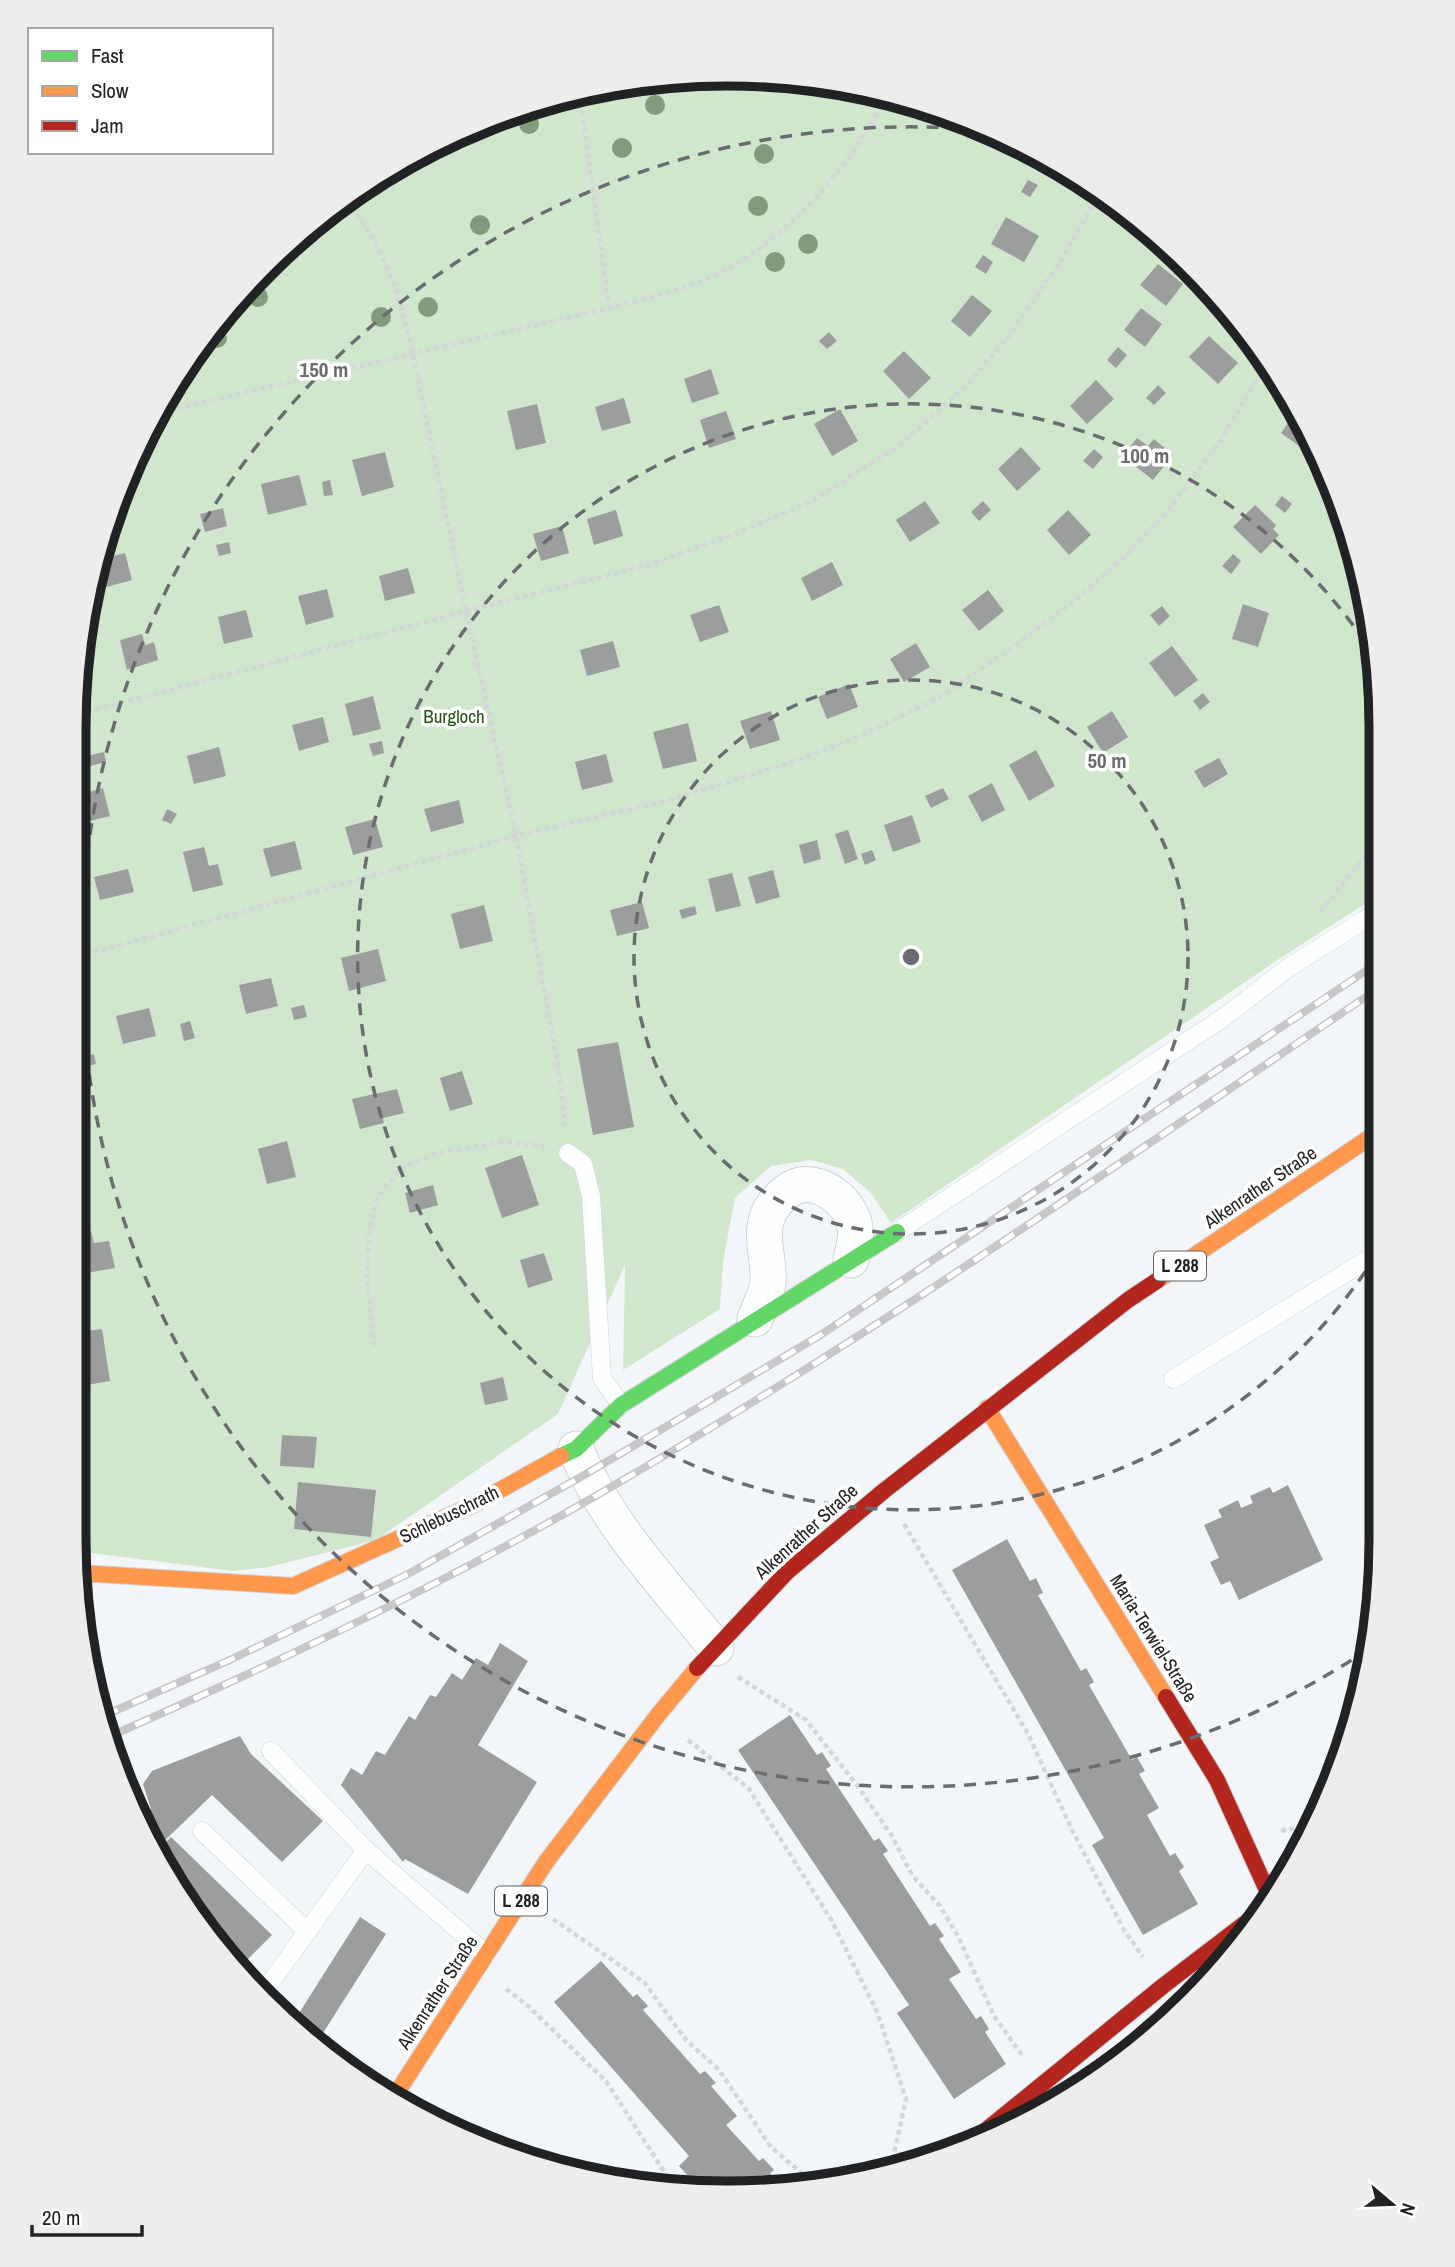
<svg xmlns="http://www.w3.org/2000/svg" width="1455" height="2267" font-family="'Archivo Narrow',sans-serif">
	<rect width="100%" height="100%" fill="#f2f6f9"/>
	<path fill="#d0e7ce" d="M771,75L897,96L1017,141L1126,209L1219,297L1294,401L1347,518L1380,684L1379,895L1279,959L891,1223L871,1193L843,1169L811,1160L771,1166L735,1198L723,1262L720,1309L623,1370L625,1265L558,1414L376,1540L269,1567L234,1571L75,1551L74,1539L79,643L123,478L209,329L297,236L401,161L518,108L643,79Z"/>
	<g fill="#9c9d9d">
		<path d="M1039,155L1073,176L1068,187L1032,167Z"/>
		<path d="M1028,180L1038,185L1030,197L1021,192Z"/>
		<path d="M1006,217L1039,236L1024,262L991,244Z"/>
		<path d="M983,255L993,262L986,274L975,267Z"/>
		<path d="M1158,264L1183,284L1166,306L1140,285Z"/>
		<path d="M972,295L992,311L970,337L951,321Z"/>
		<path d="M1141,308L1162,324L1145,347L1124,330Z"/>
		<path d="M829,332L837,341L827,349L819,341Z"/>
		<path d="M1209,336L1238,363L1218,384L1189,357Z"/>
		<path d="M1118,347L1127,355L1116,368L1107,360Z"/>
		<path d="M904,351L931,378L909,399L883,371Z"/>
		<path d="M711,369L719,394L692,403L684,379Z"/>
		<path d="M1096,380L1114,399L1087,424L1070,406Z"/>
		<path d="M1158,385L1166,393L1154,405L1146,398Z"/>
		<path d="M624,398L631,423L602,431L595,407Z"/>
		<path d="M537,404L546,443L516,450L507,411Z"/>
		<path d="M840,409L858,441L832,456L814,424Z"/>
		<path d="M1298,409L1316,450L1313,456L1281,433Z"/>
		<path d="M726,411L736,439L709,448L700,420Z"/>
		<path d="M1137,438L1148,446L1154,439L1173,455L1153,480L1122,456Z"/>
		<path d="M1021,447L1041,469L1017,491L998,469Z"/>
		<path d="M1094,449L1103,457L1093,469L1083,461Z"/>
		<path d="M385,452L394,487L362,496L352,460Z"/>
		<path d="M299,475L307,505L268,515L261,484Z"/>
		<path d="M330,480L333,495L324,496L322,482Z"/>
		<path d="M1282,496L1292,504L1285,513L1275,505Z"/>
		<path d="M925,501L940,523L910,542L896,520Z"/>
		<path d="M983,501L991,510L979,521L971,512Z"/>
		<path d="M1255,505L1276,525L1273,529L1279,535L1261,554L1233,527Z"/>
		<path d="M223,508L227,526L205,532L200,514Z"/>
		<path d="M616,510L623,536L594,545L587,519Z"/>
		<path d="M1068,510L1091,535L1069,555L1047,530Z"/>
		<path d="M562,526L569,553L541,561L533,534Z"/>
		<path d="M229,542L231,553L219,556L216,545Z"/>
		<path d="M125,553L132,580L103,588L98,570L101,559Z"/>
		<path d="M1233,554L1241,561L1231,574L1222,566Z"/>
		<path d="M832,562L843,585L812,601L801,578Z"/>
		<path d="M408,568L415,593L385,601L379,576Z"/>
		<path d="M327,589L334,617L306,625L298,596Z"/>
		<path d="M988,590L1004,611L979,631L962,610Z"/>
		<path d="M1243,604L1269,613L1258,647L1232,639Z"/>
		<path d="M719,605L729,632L700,642L690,615Z"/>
		<path d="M1162,606L1170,616L1159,626L1150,615Z"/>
		<path d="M246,610L253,637L224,644L218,617Z"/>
		<path d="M142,634L145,645L154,642L158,660L127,670L120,640Z"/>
		<path d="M613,641L620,667L587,676L580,650Z"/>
		<path d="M916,643L930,667L904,682L890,659Z"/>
		<path d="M1172,646L1198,680L1175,697L1149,663Z"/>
		<path d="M849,684L858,707L827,719L818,697Z"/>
		<path d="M1203,693L1210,702L1200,710L1193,701Z"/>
		<path d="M373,696L381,729L353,736L345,704Z"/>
		<path d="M771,711L780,740L750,749L740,721Z"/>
		<path d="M1112,711L1128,737L1103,753L1087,727Z"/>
		<path d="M323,717L329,742L299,751L292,725Z"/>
		<path d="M688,723L697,761L663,769L653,732Z"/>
		<path d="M382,741L384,753L373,756L369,744Z"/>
		<path d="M219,747L226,776L194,784L187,756Z"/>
		<path d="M1036,750L1055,786L1029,801L1009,765Z"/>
		<path d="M104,752L106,762L90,766L87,756Z"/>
		<path d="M606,754L613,782L582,790L575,762Z"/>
		<path d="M1219,758L1228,774L1204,788L1194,771Z"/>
		<path d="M992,783L1005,810L982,822L968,796Z"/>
		<path d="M103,788L110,816L82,823L78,795Z"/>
		<path d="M943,788L949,799L931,808L925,796Z"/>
		<path d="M459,800L464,823L431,832L424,809Z"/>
		<path d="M167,809L177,814L171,824L162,820Z"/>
		<path d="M912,815L921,842L893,852L884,825Z"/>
		<path d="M375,819L383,847L353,855L345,827Z"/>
		<path d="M848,830L858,859L845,864L835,834Z"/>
		<path d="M817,840L821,859L804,864L799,845Z"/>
		<path d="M295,841L302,869L271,877L263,849Z"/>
		<path d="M204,847L209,866L218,864L223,885L193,892L183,852Z"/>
		<path d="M872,850L876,860L865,865L861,854Z"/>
		<path d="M128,869L134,892L100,900L94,877Z"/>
		<path d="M773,870L780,897L756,904L748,877Z"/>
		<path d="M732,873L741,906L716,912L708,879Z"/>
		<path d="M642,902L649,928L617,936L610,910Z"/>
		<path d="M484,905L493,941L460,949L451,914Z"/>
		<path d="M695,906L697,914L682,919L679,910Z"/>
		<path d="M378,949L386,981L349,991L341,958Z"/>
		<path d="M271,978L278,1006L246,1014L239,985Z"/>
		<path d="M304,1005L307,1017L294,1020L291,1008Z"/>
		<path d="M149,1008L156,1036L123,1044L116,1016Z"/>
		<path d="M190,1021L195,1038L184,1041L180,1024Z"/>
		<path d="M618,1042L634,1127L593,1135L577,1049Z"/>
		<path d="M94,1054L96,1064L82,1068L80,1058Z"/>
		<path d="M462,1071L473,1104L450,1111L440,1078Z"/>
		<path d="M397,1089L404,1113L383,1118L384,1123L360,1129L352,1099Z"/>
		<path d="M287,1141L296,1177L267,1184L258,1149Z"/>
		<path d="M522,1155L539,1205L502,1218L485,1168Z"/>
		<path d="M433,1185L438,1205L410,1213L405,1193Z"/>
		<path d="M91,1231L94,1243L109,1241L115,1268L75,1275V1234Z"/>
		<path d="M544,1253L553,1280L528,1288L520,1260Z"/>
		<path d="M102,1329L110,1381L87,1385L78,1332Z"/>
		<path d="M503,1377L508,1400L485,1405L480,1383Z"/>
		<path d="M282,1435L317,1437L314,1468L280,1466Z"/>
		<path d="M298,1482L376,1490L371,1537L294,1529Z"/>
		<path d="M1288,1485L1323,1560L1239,1600L1230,1581L1221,1585L1210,1562L1219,1558L1204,1525L1222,1517L1218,1510L1238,1500L1241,1508L1253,1503L1250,1496L1270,1487L1273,1493Z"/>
		<path d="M1007,1539L1030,1581L1036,1578L1043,1593L1038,1595L1081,1671L1086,1668L1094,1682L1089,1685L1132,1760L1137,1757L1145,1771L1139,1774L1159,1808L1147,1815L1170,1856L1175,1853L1184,1867L1179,1871L1198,1904L1143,1935L1092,1845L1104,1838L952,1570Z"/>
		<path d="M500,1643L528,1661L478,1745L537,1782L468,1894L405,1859L403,1862L341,1785L351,1768L362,1775L376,1751L385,1755L409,1716L415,1720L430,1695L436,1697L452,1673L462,1680L476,1658L488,1665Z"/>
		<path d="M790,1715L817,1755L822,1752L831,1766L826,1769L874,1841L879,1838L888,1851L883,1854L930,1926L935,1923L944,1936L939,1939L961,1972L949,1979L976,2019L981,2016L989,2029L985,2032L1006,2064L954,2099L897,2013L909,2005L738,1750Z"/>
		<path d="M240,1736L251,1754L323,1821L282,1862L212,1795L157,1848L142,1818L151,1809L143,1784L152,1771Z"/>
		<path d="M171,1837L272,1935L242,1965L184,1903L158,1850Z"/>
		<path d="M360,1917L386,1934L316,2044L294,2021Z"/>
		<path d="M601,1961L633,1997L637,1994L648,2006L643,2010L700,2074L705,2071L716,2083L711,2086L737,2116L726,2125L759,2161L763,2158L774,2170L770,2173L781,2186L727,2193L700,2189L679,2166L689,2156L554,2002Z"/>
	</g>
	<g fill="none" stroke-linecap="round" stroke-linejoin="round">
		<g stroke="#d0d3d6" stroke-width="19">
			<g id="lane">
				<path d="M568,1153L583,1164L591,1196L602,1378L621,1405"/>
				<path d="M897,1232L1223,1018L1289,967L1379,911"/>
				<path d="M1173,1379L1378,1253"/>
				<path d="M271,1751L366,1850"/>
				<path d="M202,1831L307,1931"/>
				<path d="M265,1990L366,1850L486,1954"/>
			</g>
		</g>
		<g stroke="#d0d3d6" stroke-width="37">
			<g id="street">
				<path d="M755,1319C759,1308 766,1295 768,1283C770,1262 760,1239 767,1218C771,1205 786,1188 800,1185C825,1181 852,1204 855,1228C857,1237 853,1250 851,1260"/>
				<path d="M576,1449C603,1520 668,1588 716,1648"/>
			</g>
		</g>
		<g stroke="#d0d3d6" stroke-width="18">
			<path id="fast" d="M561,1456L576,1449L621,1405L897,1232"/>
		</g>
		<g stroke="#d0d3d6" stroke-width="18">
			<g id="slow">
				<path d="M1158,1280L1378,1132"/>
				<path d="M987,1408L1166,1697"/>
				<path d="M79,1573L293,1586L475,1504L561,1456"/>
				<path d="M396,2094L546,1862L658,1715L697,1668"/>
			</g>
		</g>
		<g stroke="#d0d3d6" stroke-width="18">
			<g id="jam">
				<path d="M697,1668L788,1571L885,1490L1128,1300L1158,1280"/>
				<path d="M1166,1697L1217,1780L1270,1897"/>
				<path d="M985,2131L1163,1986L1261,1911"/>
			</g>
		</g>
		<g stroke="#d5d6d8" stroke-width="4.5" stroke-dasharray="5 3.5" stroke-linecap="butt">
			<path d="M580,94L609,308"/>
			<path d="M347,200L373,238L396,287L413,354L466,611L516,836L559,1070L565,1128"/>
			<path d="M161,412L609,308C643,299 679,291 711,277C782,245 855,164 887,94"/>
			<path d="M138,452L157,446L156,421"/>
			<path d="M79,714L466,611L649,565L737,533L812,501L903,443L970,382L1011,333L1060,262L1100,193"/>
			<path d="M1320,912L1379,840"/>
			<path d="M77,957L516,836L673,799L793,762L860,736L940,697L1010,649L1073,602L1121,560L1167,512L1220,441L1267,363"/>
			<path d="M374,1346L367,1280L369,1232L377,1198L401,1168L437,1153L503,1142L544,1146"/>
			<path d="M904,1524L1028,1734L1071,1828L1124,1930L1143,1957"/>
			<path d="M738,1677L806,1720L859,1788L892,1836L912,1875L940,1906L959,1938L994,2016L1022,2055"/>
			<path d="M688,1740L749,1789L832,1921L878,2014L906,2099L890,2172"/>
			<path d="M1281,1831L1311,1825"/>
			<path d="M553,1919L644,1982L686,2040L719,2070L771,2147L812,2182"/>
			<path d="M506,1989L527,2005L606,2081L672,2184"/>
		</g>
		<use href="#lane" stroke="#fdfefe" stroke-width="18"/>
		<use href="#street" stroke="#fdfefe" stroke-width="35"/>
		<use href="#fast" stroke="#63d668" stroke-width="16"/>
		<use href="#slow" stroke="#ff974d" stroke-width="16"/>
		<use href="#jam" stroke="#b3261e" stroke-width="16"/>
		<g stroke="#c7c7c9" stroke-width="8">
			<g id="rail">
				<path d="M103,1716L232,1659L408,1574L586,1474L819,1336L1379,962"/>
				<path d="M106,1738C274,1664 440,1586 599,1494C868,1339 1122,1161 1379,988"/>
			</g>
		</g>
		<use href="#rail" stroke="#fff" stroke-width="5" stroke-dasharray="16" stroke-linecap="butt"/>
	</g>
	<g fill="#809c7a">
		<circle cx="655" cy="105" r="10"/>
		<circle cx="529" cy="124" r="10"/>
		<circle cx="622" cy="148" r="10"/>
		<circle cx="764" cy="154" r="10"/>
		<circle cx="758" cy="206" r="10"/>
		<circle cx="480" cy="225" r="10"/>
		<circle cx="808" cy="244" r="10"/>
		<circle cx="775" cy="262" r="10"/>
		<circle cx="258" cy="297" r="10"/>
		<circle cx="428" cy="307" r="10"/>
		<circle cx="381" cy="317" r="10"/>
		<circle cx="217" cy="338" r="10"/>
	</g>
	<g fill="none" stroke="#6a6c6f" stroke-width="3.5" stroke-dasharray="12 9">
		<circle cx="911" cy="957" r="277"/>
		<path d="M1377 1254A553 553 0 1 1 1372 652"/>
		<path d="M1369 1649A830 830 0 1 1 983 130"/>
	</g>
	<g text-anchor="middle" stroke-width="7" stroke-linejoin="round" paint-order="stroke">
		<g fill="#fff" stroke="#636466" stroke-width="2">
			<rect x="1154" y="1251.5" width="52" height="29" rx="5"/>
			<rect x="495" y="1886.5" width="52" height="29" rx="5"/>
		</g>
		<g font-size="18" font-weight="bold" fill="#202224">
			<text x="1180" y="1272">L 288</text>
			<text x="521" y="1907">L 288</text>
		</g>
		<g font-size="19" fill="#225312" stroke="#fff">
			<text x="454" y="723">Burgloch</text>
		</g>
		<g font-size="19" fill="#202224" stroke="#fff">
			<text transform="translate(1260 1187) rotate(-34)" y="7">Alkenrather Straße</text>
			<text transform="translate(449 1514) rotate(-26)" y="7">Schlebuschrath</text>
			<text transform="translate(806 1531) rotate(-42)" y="7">Alkenrather Straße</text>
			<text transform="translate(1154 1638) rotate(58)" y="7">Maria-Terwiel-Straße</text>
			<text transform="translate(437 1992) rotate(-57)" y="7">Alkenrather Straße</text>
		</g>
	</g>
	<path d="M0 0H1455V2267H0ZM727 86H728A641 641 0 0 1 1369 727V1540A641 641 0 0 1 728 2181H727A641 641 0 0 1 86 1540V727A641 641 0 0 1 727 86Z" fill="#ededed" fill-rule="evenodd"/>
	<path fill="none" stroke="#202224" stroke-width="9" d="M727 86H728A641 641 0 0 1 1369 727V1540A641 641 0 0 1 728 2181H727A641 641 0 0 1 86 1540V727A641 641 0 0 1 727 86Z"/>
	<circle cx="911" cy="957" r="10" fill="#6a6c6f" stroke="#fff" stroke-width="3.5"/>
	<g font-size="21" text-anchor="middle" font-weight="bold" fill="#6a6c6f" stroke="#fff" stroke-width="7" stroke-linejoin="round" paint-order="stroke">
		<text x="324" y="377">150 m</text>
		<text x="1145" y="463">100 m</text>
		<text x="1107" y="768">50 m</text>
	</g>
	<rect x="28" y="28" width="245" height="126" fill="#ffffff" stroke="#a6a7a7" stroke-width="2"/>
	<rect x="42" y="51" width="35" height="10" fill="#63d668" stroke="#a6a7a7" stroke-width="2"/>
	<text x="91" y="63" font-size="21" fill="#202224">Fast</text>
	<rect x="42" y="86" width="35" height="10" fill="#ff974d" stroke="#a6a7a7" stroke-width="2"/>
	<text x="91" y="98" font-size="21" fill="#202224">Slow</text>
	<rect x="42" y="121" width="35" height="10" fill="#b3261e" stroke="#a6a7a7" stroke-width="2"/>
	<text x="91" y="133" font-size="21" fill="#202224">Jam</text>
	<g transform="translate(1392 2204) rotate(109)" stroke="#ffffff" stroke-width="5" paint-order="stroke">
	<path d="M0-5L12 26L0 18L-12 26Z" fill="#202224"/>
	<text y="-10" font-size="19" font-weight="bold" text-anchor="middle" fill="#202224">N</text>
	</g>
	<path d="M32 2225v10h110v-10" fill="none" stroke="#202224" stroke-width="3.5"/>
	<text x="42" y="2225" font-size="21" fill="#202224" stroke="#ffffff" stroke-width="5" paint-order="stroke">20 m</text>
</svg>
